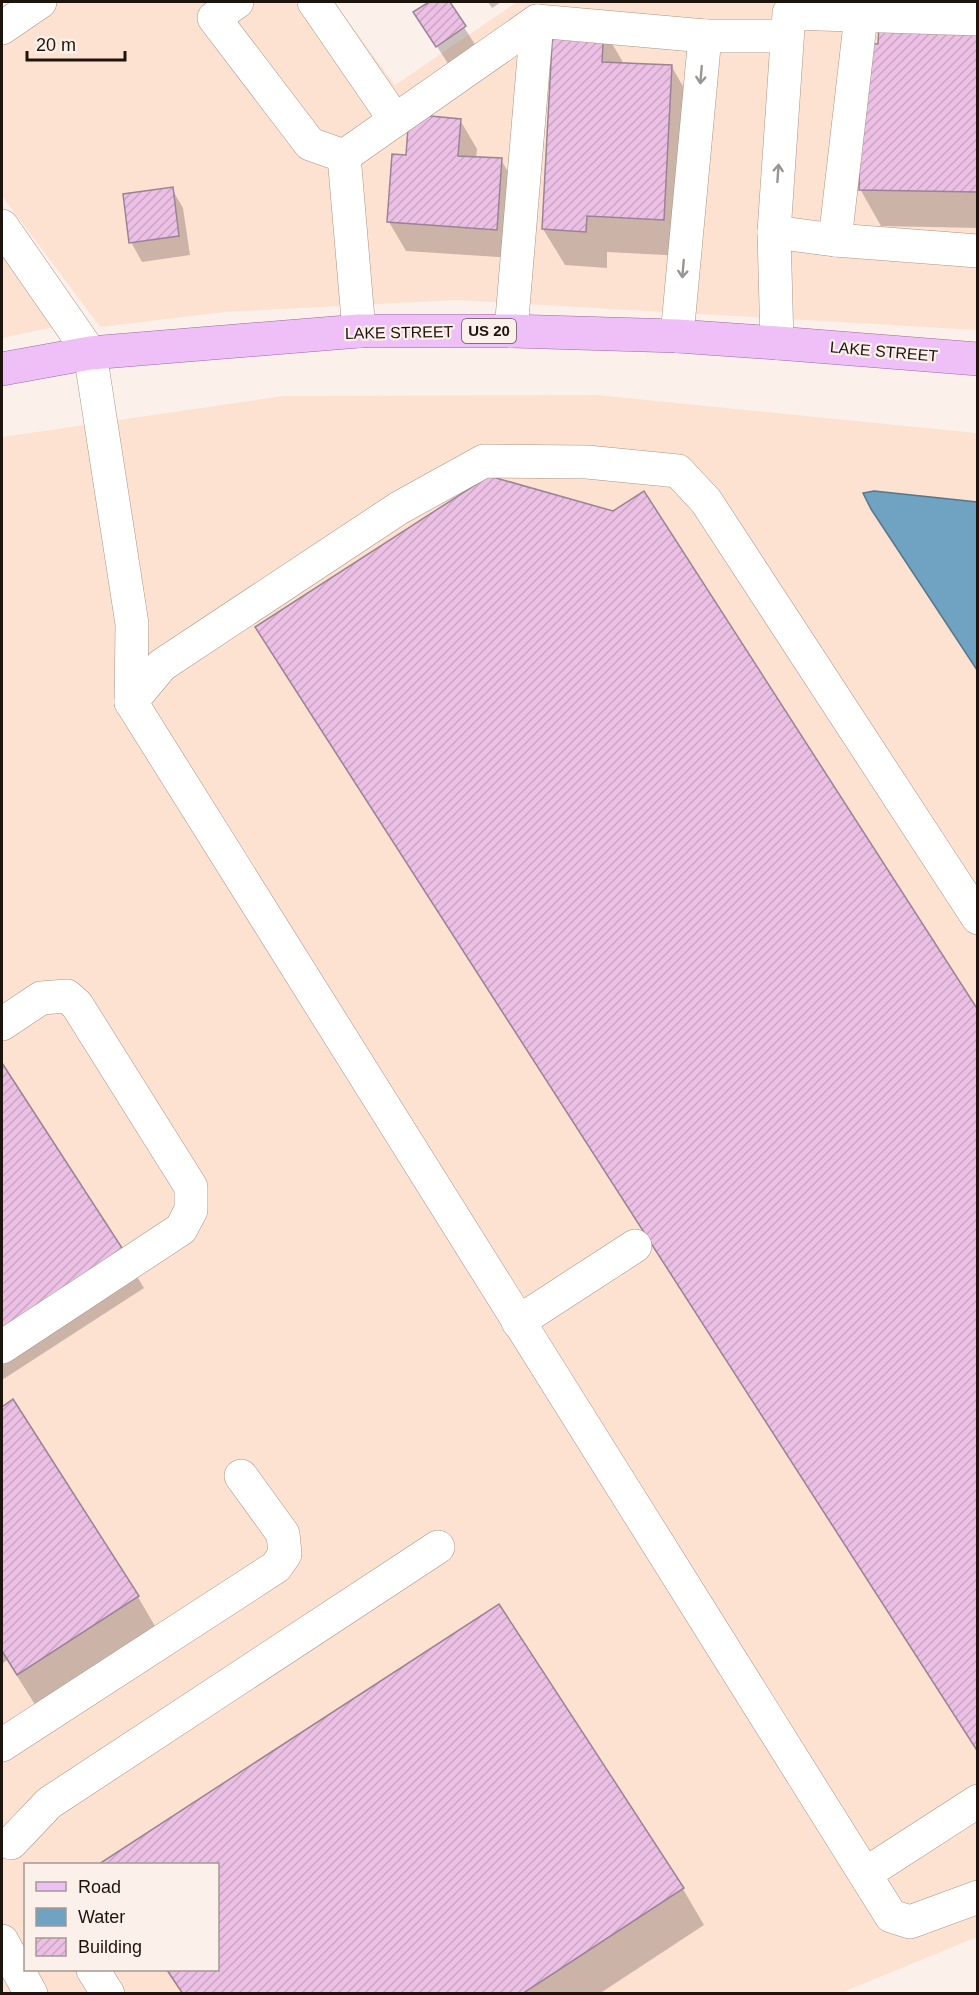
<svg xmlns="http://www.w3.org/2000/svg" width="979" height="1995" font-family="Helvetica,sans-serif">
	<defs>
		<pattern id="building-hatch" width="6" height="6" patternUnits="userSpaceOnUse" patternTransform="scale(1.5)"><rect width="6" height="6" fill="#ecc0e5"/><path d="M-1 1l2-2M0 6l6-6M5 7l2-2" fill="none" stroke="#caa4c3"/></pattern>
	</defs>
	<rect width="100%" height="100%" fill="#fcf1ea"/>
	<g fill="#fee2d1" fill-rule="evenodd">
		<path d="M18,2H334L395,85L517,2H945L977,4V330L456,300L225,312L100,327L2,196V13Z"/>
		<path d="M2,251L55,327L2,338Z"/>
		<path d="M598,395L977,433V1937L841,1993H2V437L283,396ZM26,1864H218V1970H26Z"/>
	</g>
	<path fill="#70a2c1" stroke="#57778b" stroke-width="1.5" d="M874,491L977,502V670L871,509L863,493Z"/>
	<g fill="#0003">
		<path d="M431,2H448L476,46L449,65L415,13Z"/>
		<path d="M488,2H501L492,8Z"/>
		<path d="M603,28L624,64L672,67L693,104L684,256L607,252V268L565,265L543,229Z"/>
		<path d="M978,36V228L881,226L860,189L880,45Z"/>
		<path d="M460,120L477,149L476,158L501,160L518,189L513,258L406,251L389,222L408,157Z"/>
		<path d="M172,189L183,208L190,255L142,262L131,242Z"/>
		<path d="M257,627L978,1013V1753L278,664Z"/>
		<path d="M2,1066L122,1252L144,1288L2,1380Z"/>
		<path d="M12,1401L138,1597L159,1633L39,1711L7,1660L2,1664V1408Z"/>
		<path d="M498,1606L683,1889L704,1925L599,1994H182L166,1970H218V1864H102Z"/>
	</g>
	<g fill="url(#building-hatch)" stroke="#9a8396" stroke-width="1.5">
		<path d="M429,2H450L466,26L436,47L413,12Z"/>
		<path d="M879,24L978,34V192L859,190L862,43L878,44Z"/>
		<path d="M553,25L604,27L602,62L672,65L664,220L587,216L586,232L542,229Z"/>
		<path d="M409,114L461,119L458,156L502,158L497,230L387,222L392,154L406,155Z"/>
		<path d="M173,187L179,236L129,243L123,194Z"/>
		<path d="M489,476L613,511L644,491L978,1010V1752L255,627Z"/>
		<path d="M2,1063L124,1251L2,1330Z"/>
		<path d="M13,1399L139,1596L17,1675L2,1651V1407Z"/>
		<path d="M499,1604L684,1888L522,1994H183L167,1970H218V1864H99Z"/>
	</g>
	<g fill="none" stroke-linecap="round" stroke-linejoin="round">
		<g stroke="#ac9383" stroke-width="34">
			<g id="minor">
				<path d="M237,2L214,18L310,144L344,156"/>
				<path d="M314,2L395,120"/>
				<path d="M2,28L40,2"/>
				<path d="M2,226L90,353L132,624L131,702L891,1916L910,1922L978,1897"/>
				<path d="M774,232L835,240L978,251"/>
				<path d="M835,240L861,16"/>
				<path d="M359,331L344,156L537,21L705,36"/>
				<path d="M511,331L537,21"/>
				<path d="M677,336L705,36H787"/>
				<path d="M777,343L774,232L789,13L978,19"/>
				<path d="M131,702L162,665L399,508L484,461L587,462L678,471L706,501L978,918"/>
				<path d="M2,1024L41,998L67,996L77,1005L191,1187V1210L181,1229L2,1347"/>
				<path d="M518,1322L635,1246"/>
				<path d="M2,1745L276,1567L285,1554L283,1534L241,1476"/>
				<path d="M11,1843L49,1803L438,1547"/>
				<path d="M865,1874L978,1801"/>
				<path d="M2,1941L31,1994"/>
				<path d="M93,1970L108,1994"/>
			</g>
		</g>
		<g stroke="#9f67a2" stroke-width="34">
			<path id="major" d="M2,369L90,353L359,331H511L677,336L777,343L978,359"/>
		</g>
		<use href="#minor" stroke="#fff" stroke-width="33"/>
		<use href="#major" stroke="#efbff7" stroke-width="33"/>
	</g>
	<defs><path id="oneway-shaft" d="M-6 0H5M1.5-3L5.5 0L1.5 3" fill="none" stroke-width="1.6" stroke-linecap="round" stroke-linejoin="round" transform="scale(1.5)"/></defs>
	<g stroke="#9a9593">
		<use href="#oneway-shaft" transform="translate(701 75) rotate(95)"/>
		<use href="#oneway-shaft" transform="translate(778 173) rotate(-86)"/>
		<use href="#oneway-shaft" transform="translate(683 269) rotate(95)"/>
	</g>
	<g text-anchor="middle" stroke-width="4.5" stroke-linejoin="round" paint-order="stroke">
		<rect fill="#fcf1ea" stroke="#615650" stroke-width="1.5" x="462" y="319" width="54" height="24" rx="4.5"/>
		<g font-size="15" font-weight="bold" fill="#1e140e">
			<text x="489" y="336">US 20</text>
		</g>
		<g font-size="16" fill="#1e140e" stroke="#fcf1ea">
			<text transform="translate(399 332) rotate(-1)" y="6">LAKE STREET</text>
			<text transform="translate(884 351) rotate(5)" y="6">LAKE STREET</text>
		</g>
	</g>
	<rect width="979" height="1995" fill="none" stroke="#1e140e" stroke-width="6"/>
	<rect x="24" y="1863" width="195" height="108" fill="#fcf1ea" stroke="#a39992" stroke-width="1.5"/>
	<rect x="36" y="1882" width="30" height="9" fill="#efbff7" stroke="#a39992" stroke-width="1.5"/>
	<text x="78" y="1893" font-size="18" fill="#1e140e">Road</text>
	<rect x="36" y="1908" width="30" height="18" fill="#70a2c1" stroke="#a39992" stroke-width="1.5"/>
	<text x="78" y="1923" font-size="18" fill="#1e140e">Water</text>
	<rect x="36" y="1938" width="30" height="18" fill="url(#building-hatch)" stroke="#a39992" stroke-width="1.5"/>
	<text x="78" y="1953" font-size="18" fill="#1e140e">Building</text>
	<path d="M27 51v9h98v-9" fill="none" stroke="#1e140e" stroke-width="3"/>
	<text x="36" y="51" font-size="18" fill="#1e140e" stroke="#fcf1ea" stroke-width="4.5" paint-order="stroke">20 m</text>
</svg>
